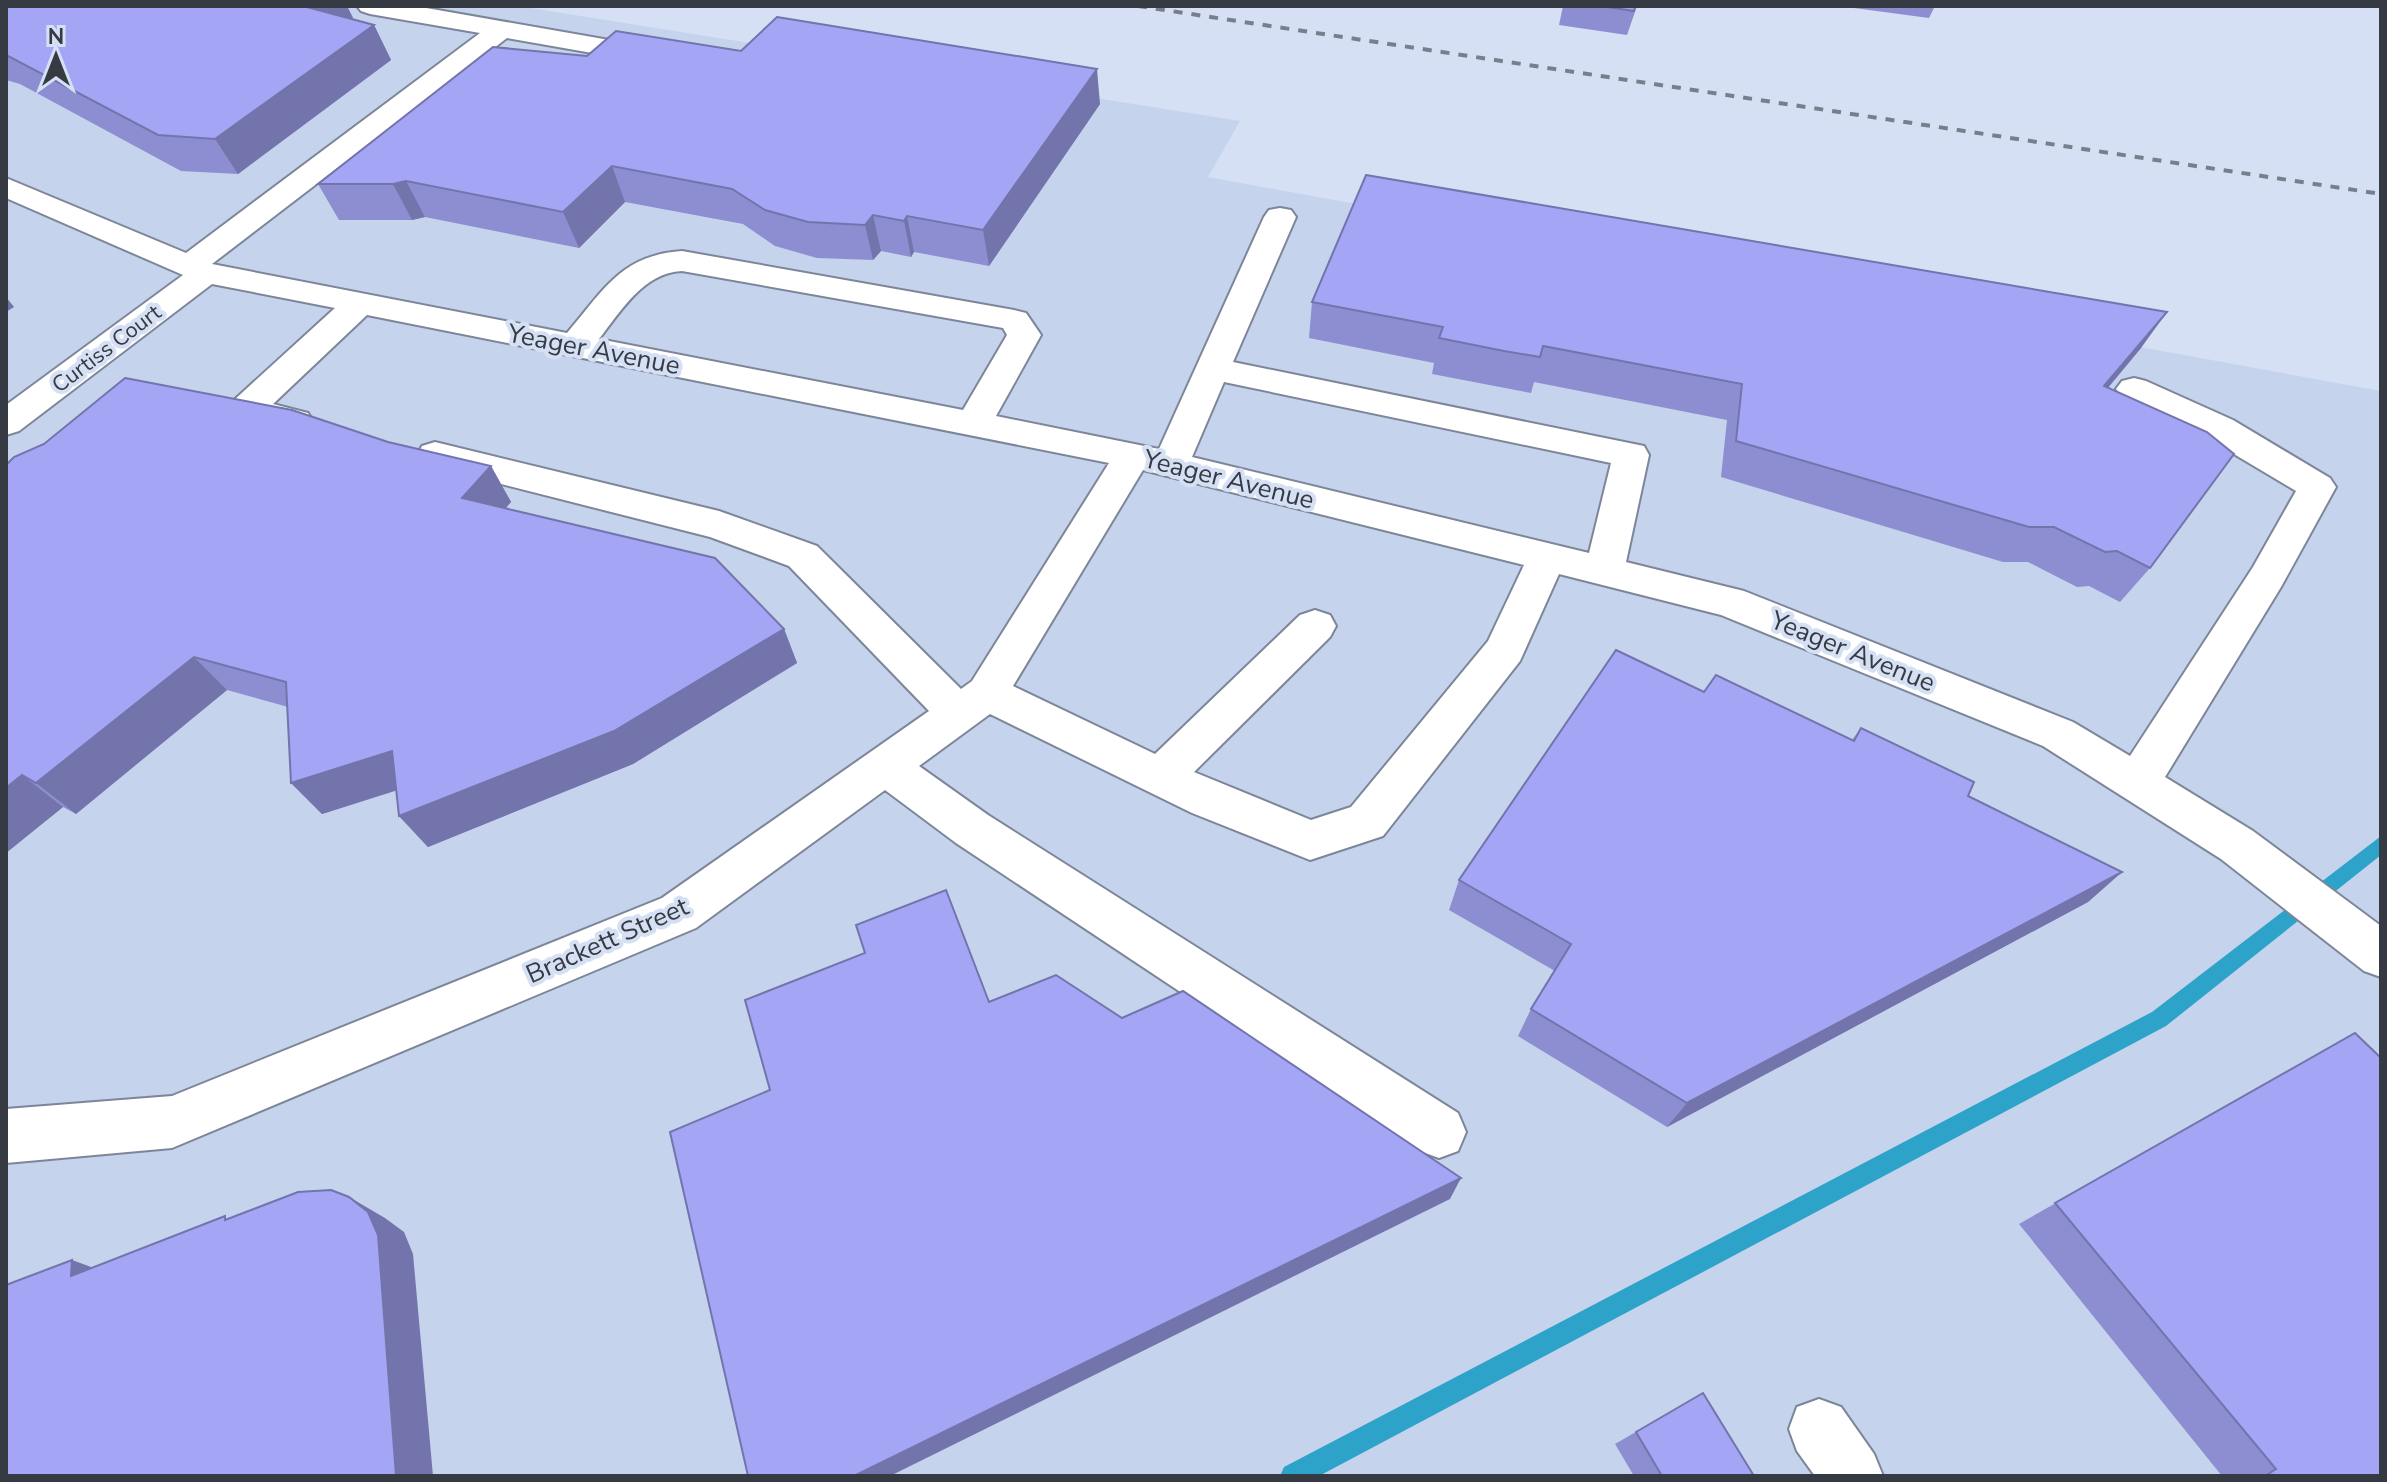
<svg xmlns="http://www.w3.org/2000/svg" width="2387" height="1482" font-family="'Nunito Sans',sans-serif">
	<rect width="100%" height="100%" fill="#d6e0f5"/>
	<path fill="#c5d3ed" d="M6,6H518L1240,121L1208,177L2381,391V1476H6Z"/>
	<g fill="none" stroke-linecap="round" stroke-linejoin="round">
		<path fill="#2ea3c9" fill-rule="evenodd" d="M2381,836V855L2166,1026L1319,1476H1280L1284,1467L2152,1012Z"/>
		<g stroke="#7d8699" stroke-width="4">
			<g id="minor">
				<path d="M357,6H415L655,48L665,50L669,56L665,62L655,64L507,38L212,264L567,333C604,290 621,255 682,251L1014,310L1026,313L1041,335L996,416L1159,449L1264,217L1269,210L1280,208L1291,210L1296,217L1233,362L1644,446L1649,455L1626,562L1744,591L2073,722L2130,756L2253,567L2296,491L2207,438L2122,397L2116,389L2122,381L2134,378L2146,381L2233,420L2330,478L2336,487L2281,587L2165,777L2253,831L2381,926V977L2364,971L2221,859L2043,746L1721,615L1559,574L1520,661L1383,836L1310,860L1192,813L990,714L919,766L988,815L1458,1113L1466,1132L1458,1151L1439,1158L1420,1151L956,843L885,790L696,928L172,1148L6,1163V1109L172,1096L662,898L929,711L789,566L710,537L422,464L417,455L422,446L435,442L719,511L817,546L961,689L972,681L1109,463L367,315L273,404L308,413L313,421L308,429L295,433L233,417L228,409L233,401L335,308L212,284L19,431L6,435V405L183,275L6,198V178L186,253L480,33L370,14L361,11ZM682,271L1003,328L1007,335L963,410L599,339C621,311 643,273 682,271ZM1224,382L1611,463L1589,553L1192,457ZM1143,470L1524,565L1488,641L1351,807L1311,820L1194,772L1330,637L1336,626L1330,615L1315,610L1300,615L1155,754L1013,686Z"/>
				<path d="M1819,1399L1841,1407L1874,1454L1883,1476H1815L1797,1451L1789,1429L1797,1407Z"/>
			</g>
		</g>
		<use href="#minor" fill="#fff" fill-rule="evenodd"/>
		<path stroke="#787f8c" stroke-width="4" stroke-dasharray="9 9" stroke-linecap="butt" d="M1138,6L2381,194"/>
	</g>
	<g fill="#8d8ed2">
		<path d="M6,6H347L353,18L351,19L374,25L391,60L238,174L181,171L20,84L6,80Z"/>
		<path d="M1563,6H1637L1627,35L1559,25Z"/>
		<path d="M1839,6H1935L1929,18Z"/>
		<path d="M741,51L1100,104L989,266L914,252L911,257L881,251L873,260L817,258L775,246L743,224L625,202L579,248L425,217L412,220H339L318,184L587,56Z"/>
		<path d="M1312,302L2141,348L2108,388L2150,568L2120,602L2089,586L2077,587L2028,562H2003L1721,477L1727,420L1534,382L1531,393L1432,374L1434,363L1309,338Z"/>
		<path d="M388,442L491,466L511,502L505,509L784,629L797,663L633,764L428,847L399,816L397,790L322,814L291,783L288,707L227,690L76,814L63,807L6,853V465Z"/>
		<path d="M1704,692L1852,740L1861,728L1968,796L2122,872L2088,902L1667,1127L1518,1036L1531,1009L1555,971L1449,910L1459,880Z"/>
		<path d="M2355,1033L2381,1476H2222L2019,1224Z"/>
		<path d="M1703,1393L1754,1476H1634L1615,1444Z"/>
	</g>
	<g fill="#7374ab">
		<path d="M303,6H347L353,18L320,41Z"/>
		<path d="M374,25L391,60L238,174L215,139Z"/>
		<path d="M1097,69L1100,104L989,266L983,230Z"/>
		<path d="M612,166L625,202L579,248L563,212Z"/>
		<path d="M406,181L425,217L412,220L393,184Z"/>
		<path d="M873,215L881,251L873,260L865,225Z"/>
		<path d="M907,216L914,252L911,257L904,221Z"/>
		<path d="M6,297L14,307L6,312Z"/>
		<path d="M2167,312L2141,348L2079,422L2104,386Z"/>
		<path d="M491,466L511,502L483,533L462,498Z"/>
		<path d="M784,629L797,663L633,764L428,847L399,816Z"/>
		<path d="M194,657L227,690L76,814L36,783Z"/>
		<path d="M392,751L420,783L322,814L291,783Z"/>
		<path d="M22,775L63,807L6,853V788Z"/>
		<path d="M2122,872L2088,902L1667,1127L1687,1103Z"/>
		<path d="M1461,1178L1450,1199L890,1476H854Z"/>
		<path d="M349,1197L385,1218L404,1232L413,1254L433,1476H396Z"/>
		<path d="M72,1260L121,1278L71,1276Z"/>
	</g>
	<g fill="#a4a5f4" stroke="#7374ab" stroke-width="2">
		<path d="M6,6H303L374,25L215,139L158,135L6,55Z"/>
		<path d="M1601,6H1635L1634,11Z"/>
		<path d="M777,17L1097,69L983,230L907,216L904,221L873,215L865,225L808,222L765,210L732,189L612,166L563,212L406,181L393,184H318L493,47L587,56L616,31L741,51Z"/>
		<path d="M1366,175L2167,312L2104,386L2207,432L2234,454L2150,568L2117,551L2105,552L2054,527H2029L1736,441L1742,384L1543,346L1540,357L1504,351L1439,338L1443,327L1312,302Z"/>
		<path d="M125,378L292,410L388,442L491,466L462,498L715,558L784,629L614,731L399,816L392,751L291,783L286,682L194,657L36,783L22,775L6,788V465L14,457L44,444Z"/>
		<path d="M1616,650L1704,692L1716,675L1854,741L1861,728L1974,782L1968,796L2122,872L1687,1103L1531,1009L1571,944L1459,880Z"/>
		<path d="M946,890L989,1002L1056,975L1122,1018L1183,991L1461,1178L854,1476H748L670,1132L770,1090L745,1000L865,953L856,925Z"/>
		<path d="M2355,1033L2381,1058V1476H2265L2276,1469L2055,1203Z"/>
		<path d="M331,1190L349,1197L368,1212L378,1235L396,1476H6V1285L72,1260L71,1276L225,1216V1220L298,1192Z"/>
		<path d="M1703,1393L1754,1476H1662L1636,1432Z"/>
	</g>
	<g text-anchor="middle" stroke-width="8" stroke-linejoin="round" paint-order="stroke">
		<g font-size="22" fill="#363a42" stroke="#d6e0f5">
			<text transform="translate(106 348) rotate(-37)" y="8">Curtiss Court</text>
		</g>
		<g font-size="26" fill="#363a42" stroke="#d6e0f5">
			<text transform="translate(594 349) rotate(11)" y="9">Yeager Avenue</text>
			<text transform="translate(1229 479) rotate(14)" y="9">Yeager Avenue</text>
			<text transform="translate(1853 651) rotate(22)" y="9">Yeager Avenue</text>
			<text transform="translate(607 940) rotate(-24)" y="9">Brackett Street</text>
		</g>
	</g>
	<rect width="2387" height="1482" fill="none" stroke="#363a42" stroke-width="16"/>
	<g transform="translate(56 56)" stroke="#d6e0f5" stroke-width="6" paint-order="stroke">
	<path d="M0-6L14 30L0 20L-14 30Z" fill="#363a42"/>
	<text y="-12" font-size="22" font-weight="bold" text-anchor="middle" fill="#363a42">N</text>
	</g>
</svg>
